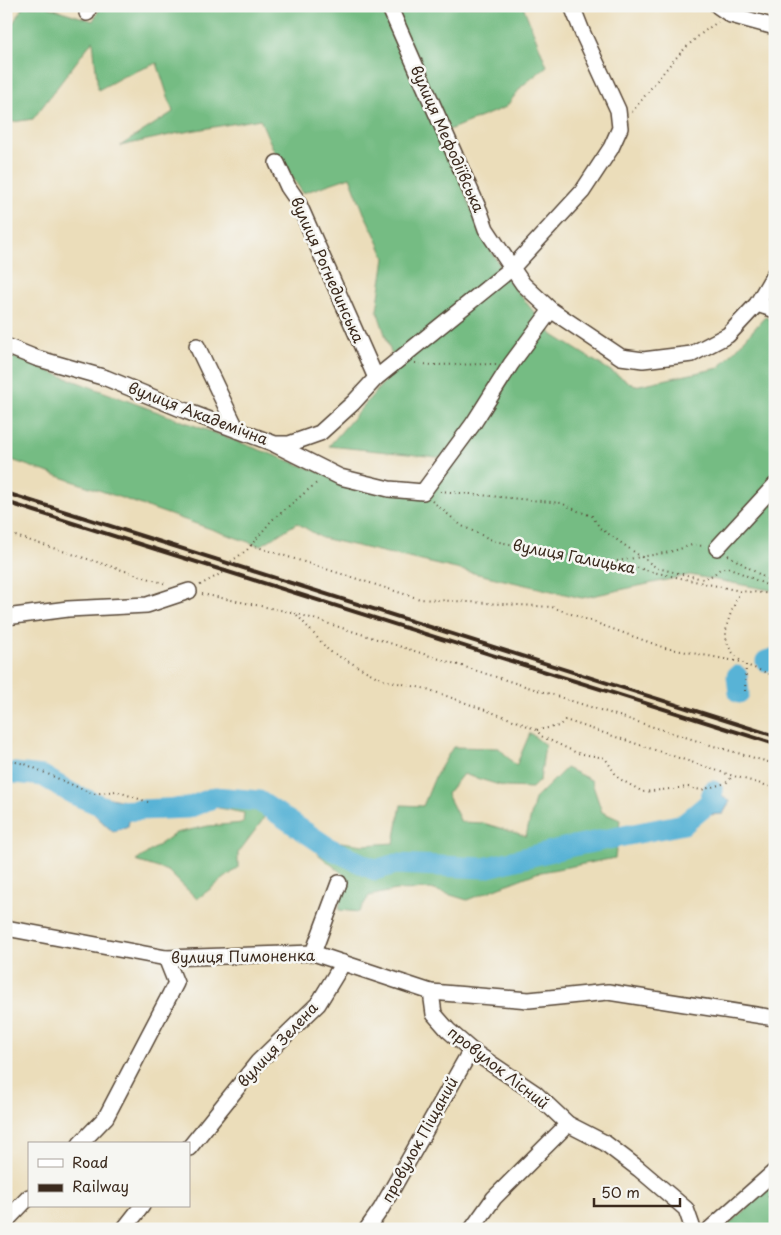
<svg xmlns="http://www.w3.org/2000/svg" width="781" height="1235" font-family="'Playpen Sans',sans-serif">
	<rect width="100%" height="100%" fill="#f6f6f2"/>
	<filter id="ink" filterUnits="userSpaceOnUse"><feTurbulence type="fractalNoise" baseFrequency=".02" numOctaves="2"/><feDisplacementMap in="SourceGraphic" scale="10" xChannelSelector="R" yChannelSelector="G"/><feConvolveMatrix kernelMatrix="1 2 1 2 8 2 1 2 1" color-interpolation-filters="sRGB"/></filter>
	<filter id="wash" filterUnits="userSpaceOnUse"><feTurbulence type="fractalNoise" baseFrequency=".0096" numOctaves="4" result="noise"/><feDisplacementMap in="SourceGraphic" scale="20" xChannelSelector="R" yChannelSelector="G"/><feGaussianBlur stdDeviation="1.12" result="paint"/><feColorMatrix in="noise" values="0 0 0 0 0 0 0 0 0 0 0 0 0 0 0 0 0 1.4 0 .05"/><feComposite in="paint" operator="in"/></filter>
	<g filter="url(#wash)">
		<rect width="100%" height="100%" fill="#ebddba"/>
		<g fill="#74bc83" stroke="#587350">
			<path d="M24,6H45L93,21L101,6H523L547,66L522,86L506,107L441,133L481,234L511,284L553,335L635,386L719,368L765,317L775,321V591L690,575L582,598L322,538L297,523L260,546L6,458V354L61,376L365,489L425,497L457,459L329,446L396,368L377,310L385,258L375,235L364,213L350,177L303,193L274,151L260,119L179,133L120,146L173,112L157,63L124,76L98,90L93,40L33,119L6,123V44L11,26Z"/>
			<path d="M530,733L545,745L540,780L532,788L506,787L463,774L447,794L461,822L483,823L526,836L535,799L566,768L591,780L602,812L620,820L615,858L536,873L467,900L431,889L396,890L369,896L359,912L339,910L344,875L317,853L333,841L364,845L394,843L401,805L423,806L435,777L453,747L499,748L516,766Z"/>
			<path d="M225,791L272,800L262,821L238,853V868L197,899L168,871L136,861L176,833L208,826L243,823L244,813L209,806Z"/>
			<path d="M775,1182V1229H724Z"/>
		</g>
		<g fill="#58b3d6" stroke="#4a6e7a">
			<path d="M713,791L730,801L723,814L706,815L700,822L691,818L695,807Z"/>
			<path d="M106,797L133,803L128,826L113,832L95,815Z"/>
		</g>
		<g fill="none" stroke-linecap="round" stroke-linejoin="round">
			<g stroke="#58b3d6" stroke-width="21">
				<path d="M766,661L775,658"/>
				<path d="M737,676L739,693"/>
				<path d="M6,772L43,776L73,794L114,811L188,808L215,797L259,801L329,848L375,870L396,864L484,868L568,847L684,824L709,803L713,791"/>
			</g>
		</g>
	</g>
	<g filter="url(#ink)">
		<g fill="none" stroke-linecap="round" stroke-linejoin="round">
			<g stroke="#554535" stroke-width="18">
				<g id="minor">
					<path d="M718,6L731,15L775,27"/>
					<path d="M87,13L89,6"/>
					<path d="M277,163L288,187L297,200L376,378"/>
					<path d="M757,304L775,310"/>
					<path d="M551,310L621,357L643,360L692,354L728,335L757,304L775,273"/>
					<path d="M6,346L36,358L106,378L186,411L275,444H289L320,433L353,403L376,378L512,268L486,229L480,212L389,6"/>
					<path d="M197,346L237,430"/>
					<path d="M276,445L340,477L389,489L423,492L473,424L511,364L551,310L523,284L512,268L582,192L611,148L620,128L618,110L583,34L572,6"/>
					<path d="M717,548L775,485"/>
					<path d="M6,617L68,609L147,605L189,591"/>
					<path d="M6,928L166,958L313,953L431,992L529,1000L608,992L775,1018"/>
					<path d="M313,953L339,883"/>
					<path d="M431,992L434,1014L448,1030L471,1050L535,1093L568,1124L605,1143L639,1169L686,1209L693,1229"/>
					<path d="M80,1144L106,1117L176,983L166,958"/>
					<path d="M189,1148L258,1062L318,1004L343,963"/>
					<path d="M6,1221L29,1197"/>
					<path d="M124,1229L142,1206"/>
					<path d="M367,1229L381,1209L471,1050"/>
					<path d="M472,1229L494,1198L568,1124"/>
					<path d="M710,1229L775,1171"/>
				</g>
			</g>
			<g stroke="#554535" stroke-width="2" stroke-dasharray="1 4" stroke-linecap="butt">
				<path d="M632,112C658,80 682,44 718,22"/>
				<path d="M415,363L432,365L496,364"/>
				<path d="M440,491L561,503L578,511L592,516L600,528L657,568L703,579L713,575L720,569L728,567L775,589"/>
				<path d="M432,501L462,526L494,541L565,555L615,562L653,572L740,591L775,594"/>
				<path d="M6,533L166,584"/>
				<path d="M251,545L420,599L552,607L665,648L741,662"/>
				<path d="M728,555L775,584"/>
				<path d="M617,561L670,552L692,545L705,546"/>
				<path d="M200,585L224,572L229,563L247,550L272,520L319,481"/>
				<path d="M740,591C728,622 713,641 746,665"/>
				<path d="M202,594L295,613L707,744L775,764"/>
				<path d="M297,615L329,651L383,680L427,689L516,721L537,730L541,736L577,753L605,758L618,778L643,792L688,787L701,790L726,783L733,776"/>
				<path d="M745,691L746,665L775,676"/>
				<path d="M537,730L559,726L565,720L727,774L775,788"/>
				<path d="M6,760L25,764L93,794L116,791L148,802"/>
				<path d="M768,1197L775,1194"/>
			</g>
			<use href="#minor" stroke="#fff" stroke-width="15"/>
			<g stroke="#3b2a1e" stroke-width="4">
				<path d="M6,493L775,736"/>
				<path d="M6,502L775,744"/>
			</g>
		</g>
	</g>
	<g text-anchor="middle" stroke-width="5" stroke-linejoin="round" paint-order="stroke">
		<g font-size="15" fill="#3b2a1e" stroke="#f6f6f2">
			<text transform="translate(447 139) rotate(66)" y="5">вулиця Мефодіївська</text>
			<text transform="translate(327 270) rotate(66)" y="5">вулиця Рогнединська</text>
			<text transform="translate(198 414) rotate(21)" y="5">вулиця Академічна</text>
			<text transform="translate(574 557) rotate(11)" y="5">вулиця Галицька</text>
			<text transform="translate(243 957) rotate(-1)" y="5">вулиця Пимоненка</text>
			<text transform="translate(278 1045) rotate(-47)" y="5">вулиця Зелена</text>
			<text transform="translate(498 1068) rotate(38)" y="5">провулок Лісний</text>
			<text transform="translate(420 1140) rotate(-61)" y="5">провулок Піщаний</text>
		</g>
	</g>
	<rect width="781" height="1235" fill="none" stroke="#f6f6f2" stroke-width="25"/>
	<rect x="28" y="1142" width="162" height="65" fill="#f6f6f2" stroke="#aba49d"/>
	<rect x="38" y="1159" width="25" height="8" fill="#ffffff" stroke="#aba49d"/>
	<text x="72" y="1168" font-size="15" fill="#3b2a1e">Road</text>
	<rect x="38" y="1184" width="25" height="8" fill="#3b2a1e" stroke="#aba49d"/>
	<text x="72" y="1192" font-size="15" fill="#3b2a1e">Railway</text>
	<path d="M594 1198v8h86v-8" fill="none" stroke="#3b2a1e" stroke-width="2.5"/>
	<text x="601" y="1198" font-size="15" fill="#3b2a1e" stroke="#f6f6f2" stroke-width="4" paint-order="stroke">50 m</text>
</svg>
